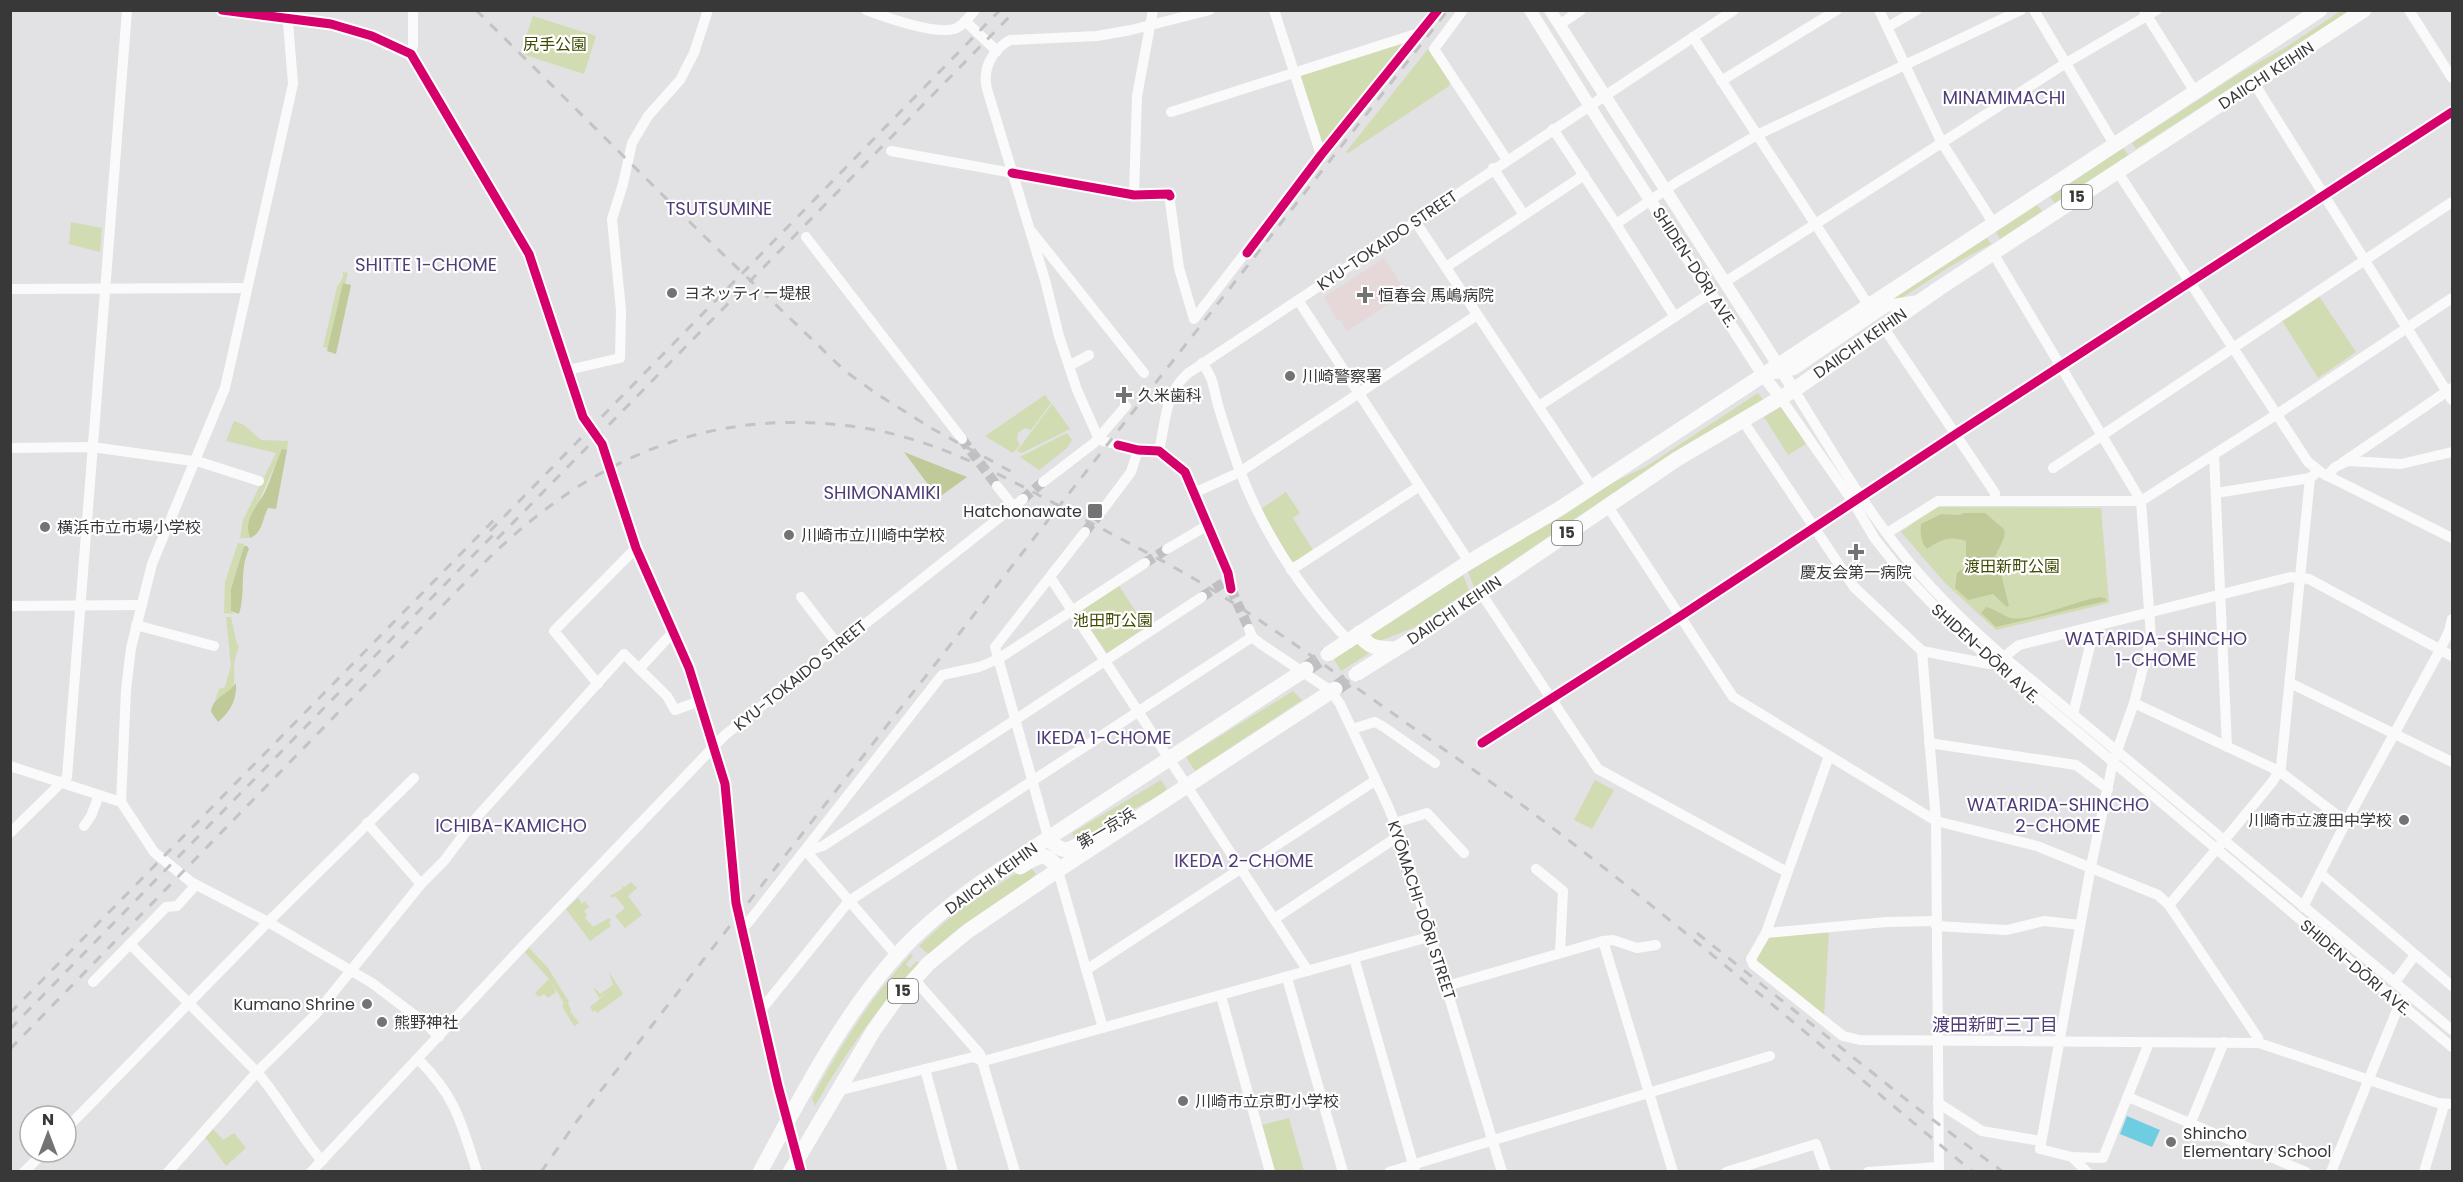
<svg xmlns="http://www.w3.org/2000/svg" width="2463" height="1182" font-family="Poppins,'Noto Sans JP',sans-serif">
	<rect width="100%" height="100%" fill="#e2e1e3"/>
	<path fill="#e6d8d9" d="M1384,258L1406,293L1347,331L1339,319L1337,320L1324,297Z"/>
	<g fill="#d2dcb3">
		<path d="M2342,10L2349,11L2136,149L2132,143L2243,71L2285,48Z"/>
		<path d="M533,16L596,36L584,74L525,55L521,51Z"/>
		<path d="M1399,42L1402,46L1326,144L1321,143L1301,77L1302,73Z"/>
		<path d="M1428,49L1450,82L1449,86L1348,153L1346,152Z"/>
		<path d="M2123,148L2128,155L2055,203L2050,197Z"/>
		<path d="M2037,205L2042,211L2000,239L1996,232Z"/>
		<path d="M71,222L102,228L100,252L69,244Z"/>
		<path d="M1987,238L1991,244L1949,267L1803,363L1802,358Z"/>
		<path d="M343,272L348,273L345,284H343L328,348L323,347L337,287L343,277Z"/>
		<path d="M2319,296L2356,352L2318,378L2281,319Z"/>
		<path d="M1758,393L1763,400L1669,455L1474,587L1468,572L1612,483L1647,466Z"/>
		<path d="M1045,395L1051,403L1031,430L1025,428L1018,433L1017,439L1020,445L1013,453L985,436Z"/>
		<path d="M1052,404L1070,429L1022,453L1017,451Z"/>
		<path d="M1782,406L1806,444L1788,455L1764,417Z"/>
		<path d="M234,421L244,425L261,440L288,441L287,450H282C270,478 255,505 248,534L250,538H240L243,520L276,453L226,441Z"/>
		<path d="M1067,433L1072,440L1067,448L1039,470L1020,457Z"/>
		<path d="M1286,492L1300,513L1293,518L1313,550L1295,562L1291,561L1261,509Z"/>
		<path d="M1935,507L2101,508L2109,603L1996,630L1945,583L1901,532Z"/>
		<path d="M238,543L244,544V546L231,589V611L234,614L224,613L225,582Z"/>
		<path d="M1463,575L1469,590L1415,627L1377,642L1369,636Z"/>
		<path d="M1119,586L1146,627L1107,653L1079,612Z"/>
		<path d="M226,617H231L237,644L239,646C237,652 235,658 234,665C234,688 238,689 215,700L219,689L225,687L231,666Z"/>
		<path d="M1357,644L1371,652L1341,671L1334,659Z"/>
		<path d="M1293,691L1302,700L1195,771L1186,757Z"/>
		<path d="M1161,780L1167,789L1162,794L1113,820L1078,843L1072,833Z"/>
		<path d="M1595,780L1614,790L1592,829L1574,820Z"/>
		<path d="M1029,865L1036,874L1029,880L959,928L928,954L919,946L955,913Z"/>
		<path d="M631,882L637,888L628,896L642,915L625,928L615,916L625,908L615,896L612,898L610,896L622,889L623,886L625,887Z"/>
		<path d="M578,898L582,904L585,901L589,907L584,911L587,915L585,918L593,927L609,918L611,920L609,923L611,926L590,941L566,909Z"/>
		<path d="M1829,931L1824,1016L1756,961L1765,938Z"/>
		<path d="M529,948L548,968L569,1002L568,1004L571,1009L570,1011L579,1023L574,1026L562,1006L564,1003L551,982L556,992L548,998L544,994L539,997L535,993L549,979L525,952Z"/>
		<path d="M911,954L913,956L906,964L910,968L917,961L919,963C879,1006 844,1054 815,1106L812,1098C842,1044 869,1000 911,954Z"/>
		<path d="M609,972L623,994L597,1013L596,1010L593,1012L590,1007L608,992L599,998L594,989L595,988L600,994L613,985Z"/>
		<path d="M1289,1118L1304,1171H1275L1262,1125Z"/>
		<path d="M212,1128L223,1140L234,1133L246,1148L226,1166L205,1137Z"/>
	</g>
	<g fill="#c0ca99">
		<path d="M343,283L351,285L336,354L327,351Z"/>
		<path d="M282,449L287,450L276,509L268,508C262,519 263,533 250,538C243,521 256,507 264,494C271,480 275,464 282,449Z"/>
		<path d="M904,452L967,477L938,498Z"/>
		<path d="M1963,513H1985L2004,529C2007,538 1997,550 1994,559L1990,561L1966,558V541C1950,535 1940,540 1927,549C1921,543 1920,532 1921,524L1941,514L1960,515Z"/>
		<path d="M244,546H247L249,549C239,570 246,593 239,614L231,611V589Z"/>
		<path d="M1966,567H1992L2001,574L2009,606L2007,607L1993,594L1968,600L1955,588L1957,573Z"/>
		<path d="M2101,597L2106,599V601L1996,627L1981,613L1986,607C1995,609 2001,614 2008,617C2024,625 2079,599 2101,597Z"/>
		<path d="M236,683C237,699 231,711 218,722L211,712C213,696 227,696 236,683Z"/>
	</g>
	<path fill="#6ecde0" d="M2127,1116L2160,1130L2152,1147L2120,1134Z"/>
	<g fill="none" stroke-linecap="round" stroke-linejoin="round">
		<g stroke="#c0bfc1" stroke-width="10" stroke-dasharray="10 5" stroke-linecap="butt">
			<path d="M962,439L997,486"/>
			<path d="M1023,499L1043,482"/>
			<path d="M1085,532L1101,512"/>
			<path d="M1145,563L1167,549"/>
			<path d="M1231,589L1249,629"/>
			<path d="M1202,597L1223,583"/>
		</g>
		<g stroke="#c0bfc1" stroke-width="15" stroke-dasharray="15 8" stroke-linecap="butt">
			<path d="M1306,669L1328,654"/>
			<path d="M1335,689L1356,674"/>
		</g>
		<g stroke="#fbfafb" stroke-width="10">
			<path d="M222,10L331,24L372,36L411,54L529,254L583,417L602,444L636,548L689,668L725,784L736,903L778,1086L801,1172"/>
			<path d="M866,10C885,17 934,35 954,29C962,27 969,17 975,10"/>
			<path d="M1274,10L1321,155"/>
			<path d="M1463,10L1434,49L1507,160"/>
			<path d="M1879,10L1942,143L1994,224"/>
			<path d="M2034,10L2114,144"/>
			<path d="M2409,10L2452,78"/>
			<path d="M2144,11L2195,92"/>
			<path d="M965,21L997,51"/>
			<path d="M1559,25L1581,10"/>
			<path d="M1888,27L1917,10"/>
			<path d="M1693,37L1869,306"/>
			<path d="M411,54L413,45V10"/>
			<path d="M1721,81L1837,10"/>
			<path d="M2254,83L2452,400"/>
			<path d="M1171,112L1422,32"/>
			<path d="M1553,129L1616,224"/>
			<path d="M891,151L1134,195L1169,194L1179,268L1194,319L1321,155L1438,10"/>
			<path d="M1493,168L1524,215"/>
			<path d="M2117,171L2308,462L2322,473L2452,538"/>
			<path d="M1134,195L1137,96L1153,10"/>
			<path d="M1415,221L1592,487"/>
			<path d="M1032,232L1144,373"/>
			<path d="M806,237L962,439"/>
			<path d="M1993,253L2141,501L2151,637L2134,703L2113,762L2091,866L2040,1149L2072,1157L2103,1158L2149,1043"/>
			<path d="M1446,267L1584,175"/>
			<path d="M1725,282L2066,63L2157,10"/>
			<path d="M10,289L247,288"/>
			<path d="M1298,300L1469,562"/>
			<path d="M1675,317L1616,224L1677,182L1757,135L2021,10"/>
			<path d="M1884,328L1995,493V501"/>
			<path d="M1202,363C1214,379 1213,386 1218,405C1224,426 1231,446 1238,466C1262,531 1301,590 1348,640"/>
			<path d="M1069,366L1089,355"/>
			<path d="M568,370L620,358L621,310L612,219L623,184L632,143L648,116L680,80L694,53L708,10"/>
			<path d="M1794,390C1827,443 1859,499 1898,548C1929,588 1965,623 2004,657L2452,1030"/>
			<path d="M1780,397L1853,502L1875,539L1898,568L1961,634L2452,1047"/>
			<path d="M1539,406L1711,293"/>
			<path d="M1743,421L1854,587L1922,651L1936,821L1939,1172"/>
			<path d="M1098,437L1077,390L1059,336L1045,280L987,89C982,69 992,50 1010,40L1097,36L1131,30L1210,10"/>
			<path d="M1098,437L1103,441L1138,450L1159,451L1180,466L1194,493L1228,573L1231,589"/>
			<path d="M10,448L92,447L200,462L259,481"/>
			<path d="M1159,451C1166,421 1164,396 1187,374L1734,10"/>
			<path d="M2214,455L2227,747"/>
			<path d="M2342,463L2452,388"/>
			<path d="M2053,468L2452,202"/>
			<path d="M2327,476L2335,467L2348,461L2401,464L2452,452"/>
			<path d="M1043,482L1094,443L1126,406"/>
			<path d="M997,486L1013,506"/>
			<path d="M1194,493L1240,472L1477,315"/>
			<path d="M2216,493L2310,478L2315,474"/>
			<path d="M1607,505L1733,697L1936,821L2037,846L2158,895L2169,905L2258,1038L2259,1043"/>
			<path d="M1101,512L1131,472L1138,450"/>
			<path d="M1887,533L1938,501H2141L2282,411L2452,298"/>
			<path d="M1167,549L1208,525"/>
			<path d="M1291,570L1418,487"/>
			<path d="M1050,577L1308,971"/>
			<path d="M1481,593L1598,769L1787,872"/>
			<path d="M801,597L838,645"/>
			<path d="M10,606L142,605"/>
			<path d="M136,625L214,646"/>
			<path d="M1249,629L1252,637L1261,644L1331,691L1340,704L1387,804L1400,835L1502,1172"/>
			<path d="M1922,651L1989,664L2004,657L2019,645L2291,577L2309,579L2452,656"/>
			<path d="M639,669L673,632"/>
			<path d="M2290,683L2452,762"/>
			<path d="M598,684L554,631L636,548"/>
			<path d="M2134,703L2279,771L2346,822"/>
			<path d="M2073,714L2095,626"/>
			<path d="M1352,729L1375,722L1384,727L1435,763"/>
			<path d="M1482,743L1679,617L1956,434L2452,112"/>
			<path d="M1929,743L2076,765L2108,789"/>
			<path d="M1829,756L1766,933L1751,959L1753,964L1843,1036L1860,1040L2259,1043L2438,1103L2452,1104"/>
			<path d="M10,766L121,802L154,852L191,882L268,922L372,983L425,1023L439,1037"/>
			<path d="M121,802L126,690L131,648L152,564L225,388L293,84L287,10"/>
			<path d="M367,823L421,884"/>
			<path d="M1395,823L1427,813L1464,853"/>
			<path d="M84,826L91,816L99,795"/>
			<path d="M10,833L67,777L127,10"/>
			<path d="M1050,844L995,647L1085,532"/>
			<path d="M1056,864L1103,1028"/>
			<path d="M1536,869L1563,891L1560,953"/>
			<path d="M2320,873L2452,986"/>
			<path d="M2169,905L2231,832L2273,781L2281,767L2310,478"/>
			<path d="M2303,907L2346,822L2440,650L2449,631L2452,619"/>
			<path d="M1274,919L1400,835"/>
			<path d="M741,926L747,924L942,675L979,667L998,659L1145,563"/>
			<path d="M1936,926L2007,930L2044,921L2080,925"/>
			<path d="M1766,933L1886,922L1936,921"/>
			<path d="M1603,941L1673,1172"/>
			<path d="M130,944L257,1072C281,1100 298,1133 322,1161"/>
			<path d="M897,956L806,851L823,846L1202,597"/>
			<path d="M1354,958L1415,1171"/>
			<path d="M1086,970L1376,780"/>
			<path d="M1287,978L1343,1172"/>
			<path d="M914,979L980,1054L1015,1172"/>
			<path d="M93,982L166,907L177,906L196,885"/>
			<path d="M2395,982L2415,955"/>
			<path d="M1447,986L1603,941L1613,940L1637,948L1656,945"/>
			<path d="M1221,996L1270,1172"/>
			<path d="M760,1007L765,1005L849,901L1252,637"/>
			<path d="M418,1059C456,1097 461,1122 477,1172"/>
			<path d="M925,1069L953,1172"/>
			<path d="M837,1091L973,1057L984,1061L1432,936"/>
			<path d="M2128,1097L2306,1172"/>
			<path d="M1938,1103L1982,1131L2041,1141"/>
			<path d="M2191,1122L2224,1042"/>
			<path d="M66,1129L268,922L414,778"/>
			<path d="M2072,1157L2087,1172"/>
			<path d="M24,1172L44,1152"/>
			<path d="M168,1172L257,1072L315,1015L421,884L444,861L477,817L624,654L667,696L675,710L700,701"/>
			<path d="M311,1172L522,947L725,735L1023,499"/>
			<path d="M1389,1172L1770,1056"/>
			<path d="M1726,1172L1816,1144L1826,1172"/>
			<path d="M1868,1172L1938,1167"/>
			<path d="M2331,1172L2397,1010L2403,1000"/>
			<path d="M2424,1172L2444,1105"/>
		</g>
		<g stroke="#fbfafb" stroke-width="12">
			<path d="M1530,10L1599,121L1763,375L1780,397"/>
			<path d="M1550,10L1794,390"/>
			<path d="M1776,373L1794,369L1886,306L1919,301"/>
		</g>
		<g stroke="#fbfafb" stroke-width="15">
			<path d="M1359,633C1369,649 1378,648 1395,649"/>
			<path d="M1328,654L1469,562L1559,509L2320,10"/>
			<path d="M1356,674L1420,634L1677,459L1794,390L1938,289L2364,10"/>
			<path d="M1048,837C1063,857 1070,850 1088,839"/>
			<path d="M1020,867C1037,856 1047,849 1058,870"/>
			<path d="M760,1172C801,1097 840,1019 897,955C921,928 951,904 980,883L1306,669"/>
			<path d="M790,1172L874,1030L894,1002L928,964L968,931L1043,880L1335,689"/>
		</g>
		<g stroke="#c3c2c4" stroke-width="3" stroke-dasharray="10 10" stroke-linecap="butt">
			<path d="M476,10L704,236L845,371L877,394L931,428L1012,472"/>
			<path d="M490,531L1000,10"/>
			<path d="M497,539L1016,10"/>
			<path d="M1697,933L1913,1105L2003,1172"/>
			<path d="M10,1013L494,520"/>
			<path d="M10,1029L499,529"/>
			<path d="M10,1049L489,558C592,458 711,406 857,427C943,439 1017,484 1093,524C1134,546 1176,567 1216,592C1278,631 1338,675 1398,717C1437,745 1476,771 1514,799C1672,916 1821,1047 1973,1172"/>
			<path d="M541,1172L577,1121L1448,10"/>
		</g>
		<g stroke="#fff" stroke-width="13">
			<g id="cycleway">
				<path d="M222,10L331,24L372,36L411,54L529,254L583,417L602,444L636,548L689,668L725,784L736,903L778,1086L801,1172"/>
				<path d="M1012,173L1134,195L1169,194L1170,196"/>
				<path d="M1247,253L1321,155L1438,10"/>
				<path d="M1118,445L1138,450L1159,451L1185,472L1228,573L1231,589"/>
				<path d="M1482,743L1679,617L1956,434L2452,112"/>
			</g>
		</g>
		<use href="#cycleway" stroke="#d6006c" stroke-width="9"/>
	</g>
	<g fill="#747374" stroke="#fff" stroke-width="2">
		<circle cx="672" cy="293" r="6"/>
		<path d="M1362 286h6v6h6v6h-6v6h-6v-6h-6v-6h6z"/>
		<circle cx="1290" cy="376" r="6"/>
		<path d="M1121 386h6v6h6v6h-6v6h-6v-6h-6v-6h6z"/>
		<rect x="1087" y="503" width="16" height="16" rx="3"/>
		<circle cx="45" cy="527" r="6"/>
		<circle cx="789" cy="535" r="6"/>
		<path d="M1853 543h6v6h6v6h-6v6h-6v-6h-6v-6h6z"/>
		<circle cx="2404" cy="820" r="6"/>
		<circle cx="367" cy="1004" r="6"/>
		<circle cx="382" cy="1022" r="6"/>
		<circle cx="1183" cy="1101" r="6"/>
		<circle cx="2171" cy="1142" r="6"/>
	</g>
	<g text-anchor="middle" stroke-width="4.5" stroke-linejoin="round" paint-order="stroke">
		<g fill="#fff" stroke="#747474" stroke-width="1.5">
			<rect x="2062" y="185" width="30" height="24" rx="4.5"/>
			<rect x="1552" y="521" width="30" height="24" rx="4.5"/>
			<rect x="888" y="979" width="30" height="24" rx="4.5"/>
		</g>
		<g font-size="15" font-weight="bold" fill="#383839">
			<text x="2077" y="202">15</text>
			<text x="1567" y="538">15</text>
			<text x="903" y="996">15</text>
		</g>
		<g font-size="16" fill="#3f4a03" stroke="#fff">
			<text x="555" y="50">尻手公園</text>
			<text x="2012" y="572">渡田新町公園</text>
			<text x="1113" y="626">池田町公園</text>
		</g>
		<g font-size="16" fill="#383839" stroke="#fff">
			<text transform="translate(2266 75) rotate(-33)" y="6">DAIICHI KEIHIN</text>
			<text transform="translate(1387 240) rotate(-34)" y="6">KYU-TOKAIDO STREET</text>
			<text transform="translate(1695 267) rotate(57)" y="6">SHIDEN-DŌRI AVE.</text>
			<text transform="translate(1860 343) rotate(-35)" y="6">DAIICHI KEIHIN</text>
			<text transform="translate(1454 610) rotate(-34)" y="6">DAIICHI KEIHIN</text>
			<text transform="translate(1986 653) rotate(42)" y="6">SHIDEN-DŌRI AVE.</text>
			<text transform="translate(800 675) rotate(-39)" y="6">KYU-TOKAIDO STREET</text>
			<text transform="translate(1106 828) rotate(-30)" y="6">第一京浜</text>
			<text transform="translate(991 878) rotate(-36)" y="6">DAIICHI KEIHIN</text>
			<text transform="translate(1422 910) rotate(72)" y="6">KYŌMACHI-DŌRI STREET</text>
			<text transform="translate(2356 967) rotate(40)" y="6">SHIDEN-DŌRI AVE.</text>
		</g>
		<g font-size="16" fill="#383839" stroke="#fff" text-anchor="start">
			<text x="684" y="299">ヨネッティー堤根</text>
			<text x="1378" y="301">恒春会 馬嶋病院</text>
			<text x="1302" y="382">川崎警察署</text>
			<text x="1138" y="401">久米歯科</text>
			<text x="1082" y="517" text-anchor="end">Hatchonawate</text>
			<text x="57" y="533">横浜市立市場小学校</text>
			<text x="801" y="541">川崎市立川崎中学校</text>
			<text x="1856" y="578" text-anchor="middle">慶友会第一病院</text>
			<text x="2392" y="826" text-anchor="end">川崎市立渡田中学校</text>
			<text x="355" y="1010" text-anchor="end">Kumano Shrine</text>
			<text x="394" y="1028">熊野神社</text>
			<text x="1195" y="1107">川崎市立京町小学校</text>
			<text x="2183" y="1139">Shincho<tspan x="2183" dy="18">Elementary School</tspan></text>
		</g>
		<g font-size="18" fill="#4f3c78" stroke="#fff">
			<text x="2004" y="104">MINAMIMACHI</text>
			<text x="719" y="215">TSUTSUMINE</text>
			<text x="426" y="271">SHITTE 1-CHOME</text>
			<text x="882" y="499">SHIMONAMIKI</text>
			<text x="2156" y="645">WATARIDA-SHINCHO<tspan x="2156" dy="21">1-CHOME</tspan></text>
			<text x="1104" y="744">IKEDA 1-CHOME</text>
			<text x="2058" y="811">WATARIDA-SHINCHO<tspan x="2058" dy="21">2-CHOME</tspan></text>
			<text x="511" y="832">ICHIBA-KAMICHO</text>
			<text x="1244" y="867">IKEDA 2-CHOME</text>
			<text x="1995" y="1031">渡田新町三丁目</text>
		</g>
	</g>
	<rect width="2463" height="1182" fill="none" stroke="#383839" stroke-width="24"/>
	<g transform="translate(48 1134)"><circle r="28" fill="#ffffff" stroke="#afafb0" stroke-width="1.5"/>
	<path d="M0-4.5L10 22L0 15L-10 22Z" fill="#747374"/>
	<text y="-9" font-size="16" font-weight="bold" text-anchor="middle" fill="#383839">N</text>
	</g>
</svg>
